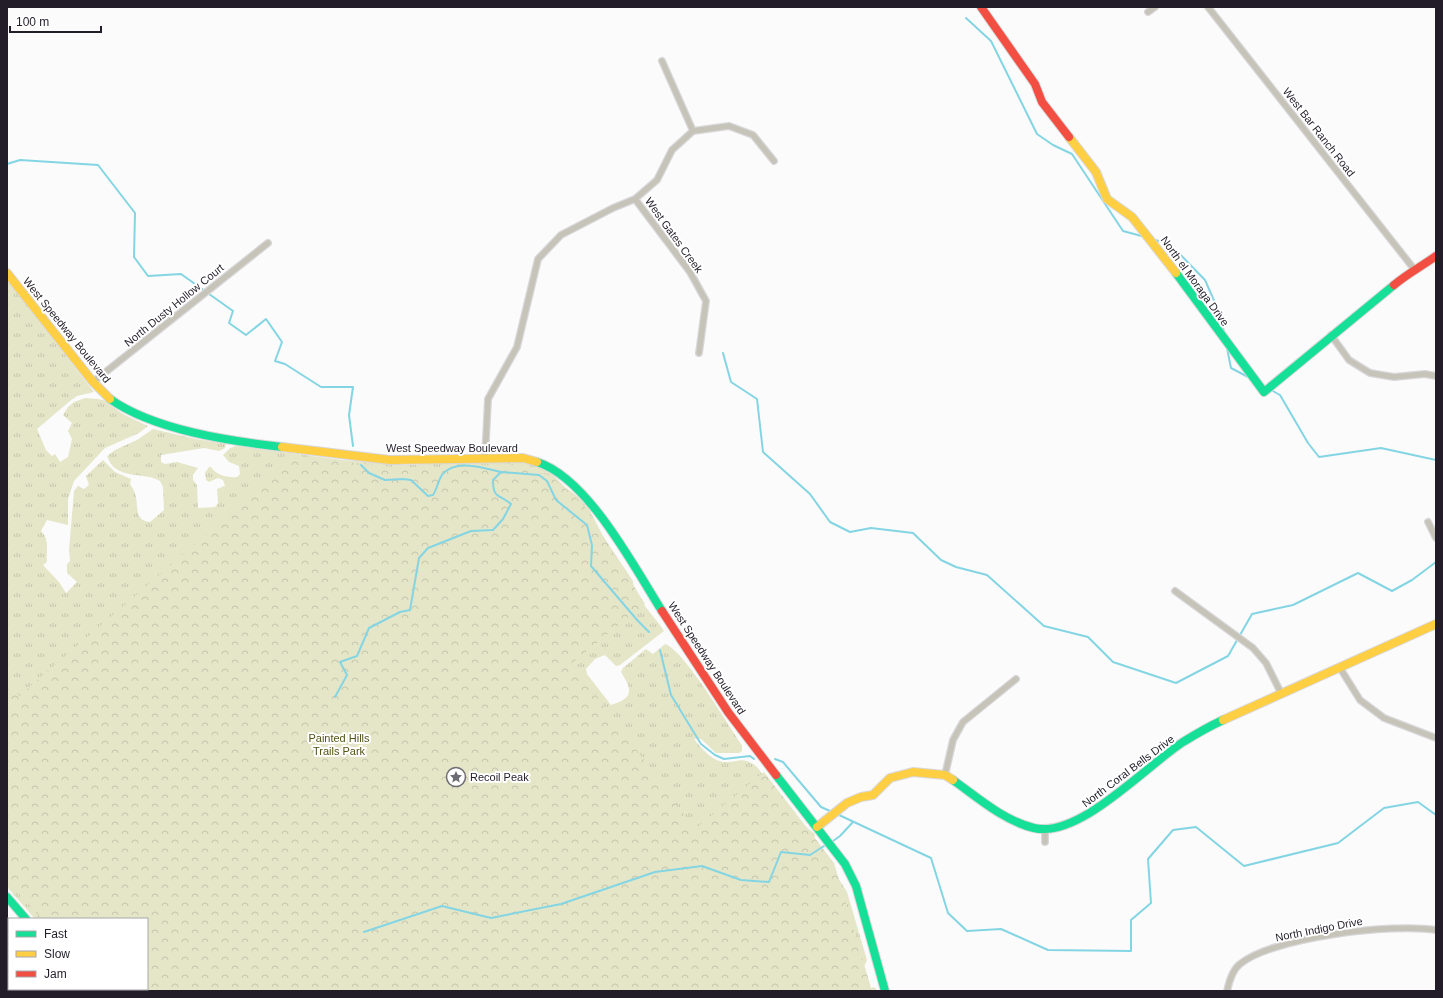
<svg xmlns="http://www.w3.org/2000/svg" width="1443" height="998" font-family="Helvetica,sans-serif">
	<defs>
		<pattern id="grass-tufts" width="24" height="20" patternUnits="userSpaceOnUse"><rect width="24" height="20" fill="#e5e6c8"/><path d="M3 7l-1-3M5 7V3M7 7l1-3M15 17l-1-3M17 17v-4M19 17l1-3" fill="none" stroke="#c4c5ac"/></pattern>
		<pattern id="park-crowns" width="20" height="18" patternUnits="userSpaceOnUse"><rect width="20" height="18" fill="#e5e6c8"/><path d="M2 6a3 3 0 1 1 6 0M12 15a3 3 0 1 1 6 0" fill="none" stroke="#c4c5ac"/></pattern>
	</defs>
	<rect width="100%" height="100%" fill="#fbfbfb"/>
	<path fill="url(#grass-tufts)" d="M7,279L94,392L77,396L70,401L37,429L46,450L52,456L55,454L60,462L68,457L72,439L68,431L72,423L63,415L68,407L74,402L85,398L98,399L103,400L123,414L148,426L139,433L105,448L74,481L68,499V525L47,520L41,531C50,540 46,549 47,562L43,565L59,582L66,593L77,582L67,573V564L70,561L69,550L74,491L78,486L84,489L89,485L86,476L103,460L115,472L131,479L130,484C132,487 134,490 135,493C139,504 133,521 150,522L164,510L163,487L160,481C143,471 115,481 107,456L115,450L137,440L153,429L196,439L226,444L225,448L219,451L204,448L161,455V462L165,464L177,462L198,468L193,475V480L197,485L198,508L215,507L218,503L217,489L225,486L223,480L218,478L209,482L206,480L205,473L209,467H211C216,475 227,478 237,477L240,474L239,466L229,462L223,455L230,448L236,446L343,460L407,465L490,461H510L535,465L552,474L565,487L580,498L589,509L603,536L633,581C632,595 657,619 664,631L620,665L616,666L605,655L595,659L586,669L587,674L611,705C633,698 633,691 621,672L623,668L646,649L653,654L665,644C685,651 727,724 742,745V751L739,753H716L701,739H694C701,748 712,761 724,762C739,763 742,755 757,767L800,822L815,834L814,840L847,892L867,960L863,969L869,989L874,987L878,991H85L84,989H147V919H35L7,887Z"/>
	<path fill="url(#park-crowns)" d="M296,457L414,469L512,464L551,476L583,504L645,604L572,663L695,829L764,772L834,863L872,991H96L94,989H147V919H42L7,880V682L19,696Z"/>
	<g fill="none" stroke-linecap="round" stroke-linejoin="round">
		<g stroke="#84d5e3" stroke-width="2">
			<path d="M966,18L991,41L1037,134L1053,145L1072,154L1123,231L1145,237"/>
			<path d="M7,164L20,160L98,165L135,213L134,257L148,276L181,274L233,311L229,323L246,335L266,319L282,342L275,361L285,364L321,387H353L349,415L353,446"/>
			<path d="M1155,240L1170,244L1205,280L1219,312L1224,332"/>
			<path d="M1227,348L1231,368L1250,378"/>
			<path d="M723,353L731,382L757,399L763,452L810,494L830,522L850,532L871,528L913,533L941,560L956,567L987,575L1044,626L1088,637L1113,662L1176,683L1228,656L1252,614L1293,605L1358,573L1392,591L1412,580L1436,562"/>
			<path d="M1271,390L1280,395L1308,443L1319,457L1381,448L1436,460"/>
			<path d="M361,465L369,473L385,480L403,479L411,480L428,496L433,495C437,489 438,481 442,475C455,458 484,468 501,472"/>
			<path d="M660,650L671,695L701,744L715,755L724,759L750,756L754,759"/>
			<path d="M335,697L347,675L340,662L357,656L369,628L400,612L410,610L419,558L428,548L471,531L493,530L503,519L511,504C499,494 493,499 493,480L501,472L539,475L547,481L556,500L587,525L592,545L591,566L638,621L649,632"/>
			<path d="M775,759L783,762L821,807L830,811"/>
			<path d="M839,815L931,858L948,913L967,931L1001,929L1048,950L1131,951V920L1151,903L1148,859L1173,830L1196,827L1244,866L1338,843L1384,808L1418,802L1436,815"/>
			<path d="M833,841L840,836L853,822"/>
			<path d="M364,932L442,906L491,918L561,904L655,872L702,866L741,880L769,882L781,852L810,855L824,846"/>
		</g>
		<g stroke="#d8d7d9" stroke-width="8">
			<g id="street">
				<path d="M1208,7L1414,269"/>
				<path d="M1148,12L1155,7"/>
				<path d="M662,61L693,131"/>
				<path d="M635,199L690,272L706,301L699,353"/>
				<path d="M1331,335L1349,360L1370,373L1394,377L1425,374L1436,376"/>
				<path d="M93,382L268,243"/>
				<path d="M485,458L488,399L517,347L538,259L561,235L613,208L635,199L657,180L672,150L693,131L729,126L753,135L774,161"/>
				<path d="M1428,522L1436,538"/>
				<path d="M1175,591L1253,648L1266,663L1281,693"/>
				<path d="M1340,668L1360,700L1384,718L1436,738"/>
				<path d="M945,775L953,740L963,722L1016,679"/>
				<path d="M1045,842V830"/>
				<path d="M1227,991C1229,982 1232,970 1240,964C1273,937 1393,923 1436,930"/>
			</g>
		</g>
		<g stroke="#d8d7d9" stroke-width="10">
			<g id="fast">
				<path d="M1176,273L1264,392L1394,285"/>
				<path d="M110,399C154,430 229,441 282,447"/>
				<path d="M537,462C588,478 634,567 662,611"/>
				<path d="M776,775L845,864L856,886L885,991"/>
				<path d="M953,780C977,797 1004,821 1034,828C1079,839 1146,766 1183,742C1196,734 1210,726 1223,720"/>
				<path d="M7,897L26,919"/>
			</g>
		</g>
		<g stroke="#d8d7d9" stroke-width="10">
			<g id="slow">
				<path d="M1069,137L1096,172L1107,199L1132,217L1176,273"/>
				<path d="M7,273L93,382L110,399"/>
				<path d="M282,447L390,460L523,458L537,462"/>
				<path d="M1223,720L1436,624"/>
				<path d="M817,827L847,803L861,797L873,795L890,778L913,772L945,775L953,780"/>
			</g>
		</g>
		<g stroke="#d8d7d9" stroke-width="10">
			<g id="jam">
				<path d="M981,7L1035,84L1042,102L1069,137"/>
				<path d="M1394,285C1407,274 1422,266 1436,256"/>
				<path d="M662,611L728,712L776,775"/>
				<path d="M75,989L76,991"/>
			</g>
		</g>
		<use href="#street" stroke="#c6c3b9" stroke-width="5.5"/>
		<use href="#fast" stroke="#16e098" stroke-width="8"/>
		<use href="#slow" stroke="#ffcf43" stroke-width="8"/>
		<use href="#jam" stroke="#f24e42" stroke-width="8"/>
	</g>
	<defs>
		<g id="sight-ring" transform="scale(1)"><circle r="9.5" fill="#fff" stroke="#6e6b72" stroke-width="1.5"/><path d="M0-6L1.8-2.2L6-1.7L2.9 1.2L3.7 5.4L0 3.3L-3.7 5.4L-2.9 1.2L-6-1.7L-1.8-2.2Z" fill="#6e6b72"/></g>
	</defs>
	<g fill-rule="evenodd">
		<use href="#sight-ring" x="456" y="777"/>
	</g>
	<g text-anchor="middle" stroke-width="4" stroke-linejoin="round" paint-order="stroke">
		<g font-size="11" fill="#221d28" stroke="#fff">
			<text transform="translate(1319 132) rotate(52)" y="4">West Bar Ranch Road</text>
			<text transform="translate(674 235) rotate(54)" y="4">West Gates Creek</text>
			<text transform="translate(1195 281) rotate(54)" y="4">North el Moraga Drive</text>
			<text transform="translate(174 305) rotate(-39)" y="4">North Dusty Hollow Court</text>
			<text transform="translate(67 330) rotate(51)" y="4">West Speedway Boulevard</text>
			<text x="452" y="452">West Speedway Boulevard</text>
			<text transform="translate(707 658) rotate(57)" y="4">West Speedway Boulevard</text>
			<text transform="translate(1128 771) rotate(-37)" y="4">North Coral Bells Drive</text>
			<text transform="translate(1319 929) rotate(-11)" y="4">North Indigo Drive</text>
		</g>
		<g font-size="11" fill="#535416" stroke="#fff">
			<text x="339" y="742">Painted Hills<tspan x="339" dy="13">Trails Park</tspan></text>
		</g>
		<g font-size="11" fill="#221d28" stroke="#fff" text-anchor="start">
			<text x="470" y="781">Recoil Peak</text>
		</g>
	</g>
	<rect width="1443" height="998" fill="none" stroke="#221d28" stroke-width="16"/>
	<rect x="8" y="918" width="140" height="72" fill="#ffffff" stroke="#a7a5a9"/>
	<rect x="16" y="931" width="20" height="6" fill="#16e098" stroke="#a7a5a9"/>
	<text x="44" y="938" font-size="12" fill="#221d28">Fast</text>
	<rect x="16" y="951" width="20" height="6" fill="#ffcf43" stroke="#a7a5a9"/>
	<text x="44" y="958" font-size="12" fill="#221d28">Slow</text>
	<rect x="16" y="971" width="20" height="6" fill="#f24e42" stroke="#a7a5a9"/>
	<text x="44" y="978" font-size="12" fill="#221d28">Jam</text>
	<path d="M10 26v6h91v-6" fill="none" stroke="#221d28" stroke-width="2"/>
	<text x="16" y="26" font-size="12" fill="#221d28" stroke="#ffffff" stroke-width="3" paint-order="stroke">100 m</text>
</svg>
